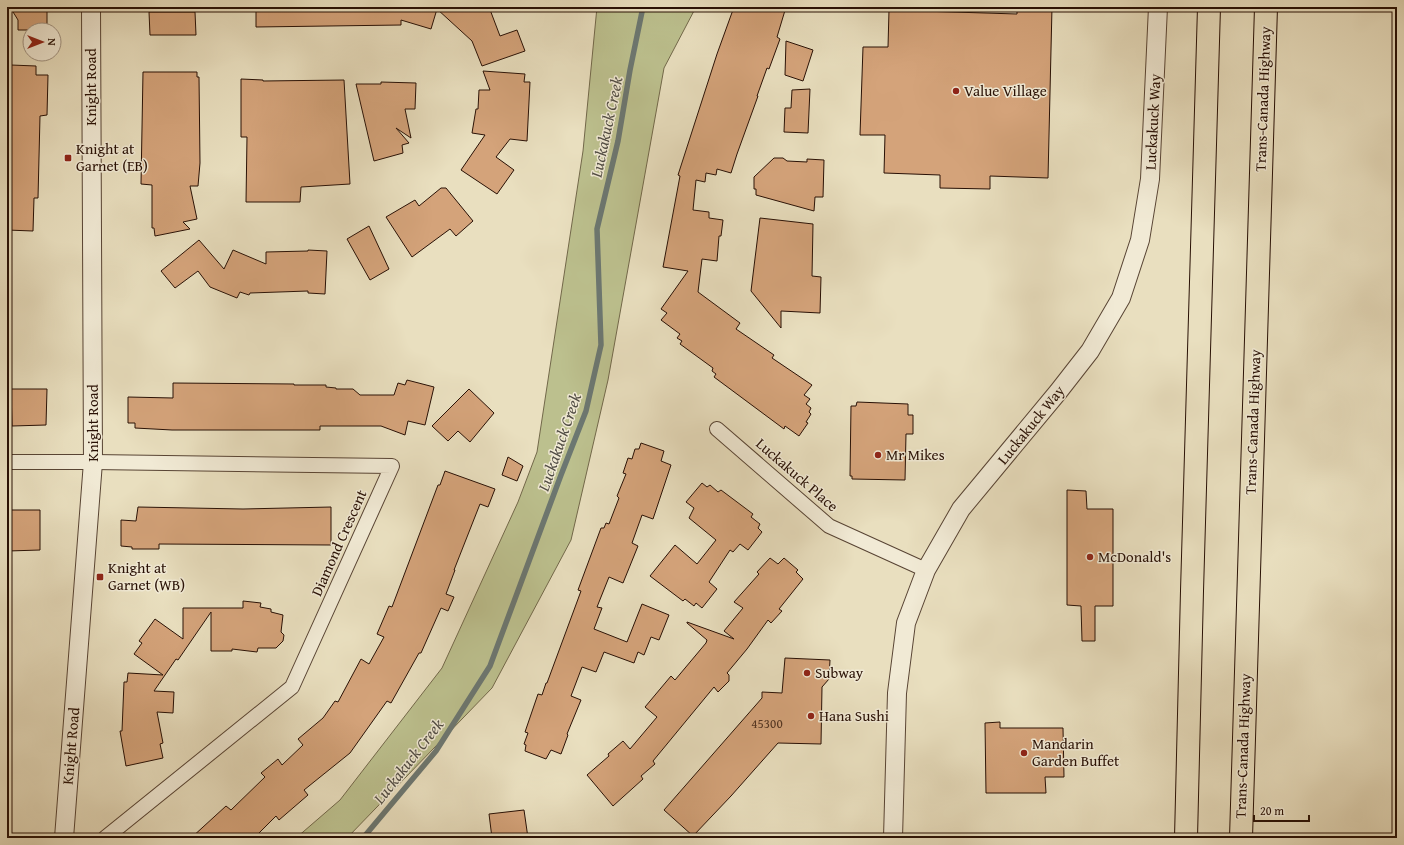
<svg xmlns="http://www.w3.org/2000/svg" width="1404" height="845" font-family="'Gentium Book Plus',serif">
	<rect width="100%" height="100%" fill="#e9dfbf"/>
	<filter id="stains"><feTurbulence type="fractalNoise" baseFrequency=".005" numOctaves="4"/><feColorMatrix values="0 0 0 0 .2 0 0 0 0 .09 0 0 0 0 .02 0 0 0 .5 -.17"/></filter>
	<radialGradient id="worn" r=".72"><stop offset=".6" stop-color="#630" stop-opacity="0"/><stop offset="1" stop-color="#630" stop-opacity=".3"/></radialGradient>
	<path fill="#bcc08e" stroke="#72684a" d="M597,7H696L664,68L608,380L571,540L492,688L347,838H296L340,800L442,668L518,502L537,452L583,151Z"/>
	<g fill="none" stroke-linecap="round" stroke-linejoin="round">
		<path stroke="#6c7771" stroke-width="5.5" d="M363,838L436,751L490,666L561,475L586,411L601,345L597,229L618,141L630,70L643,7"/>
	</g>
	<g fill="#d4a37a" stroke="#281005">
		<path d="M10,7H47V26H43V30H18V20Z"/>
		<path d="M256,7H489L500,36L517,30L525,51L482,66L472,41L437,9L431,29L401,20V25L256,27Z"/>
		<path d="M734,7H786L777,37L780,39L769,69L767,68L757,96H758L737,154L731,173L717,169L716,175L706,173L705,182L696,180L693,210L709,212V218L723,220L721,236H719L717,261L702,259L698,292L740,323L736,329L774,355L772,358L812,385L804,395L810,399L806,404L811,408L809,412L811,414L806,422L808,423L799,436L785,426L784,429L714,377L716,374L712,371L713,368L680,344L682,341L677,338L680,334L661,320L667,313L661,309L688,271L663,267L680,176L678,175L717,54Z"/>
		<path d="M1017,7H1052L1048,178L990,176V189L940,188V175L884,173L885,135H860L863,47H888L889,10L1017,14Z"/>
		<path d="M149,12H195L196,35H150Z"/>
		<path d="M786,41L813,50L803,81L785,75Z"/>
		<path d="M11,65L36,66V75H48L47,115L40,116L38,198H34L33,231L7,230V75H11Z"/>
		<path d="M483,71L525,74L524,82H530L527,141L510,139L496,157L514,170L497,194L461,170L485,135L472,133L476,109H478L479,90H490Z"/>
		<path d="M143,72H197V77H199L200,163L198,186H190L197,219L183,222L190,229L155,236L154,228H152V185L141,184Z"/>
		<path d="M241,79L263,80V81L344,80L350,184L301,187L300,202H246L247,137H241Z"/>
		<path d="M381,82L416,83L415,109H405L411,138L396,128L409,143L402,145L403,153L374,161L356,84H381Z"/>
		<path d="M810,89L808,133L784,132L785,108H791L792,90Z"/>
		<path d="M774,158H783L787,161L807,162V159L824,160L823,197H815L814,211L756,195V189H754V177Z"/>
		<path d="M441,188H446L473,221L456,236L450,229L412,257L386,217L415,200L419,206Z"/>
		<path d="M760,218L813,224L812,276L821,277L820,313L781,311V328L751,291Z"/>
		<path d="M369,226L389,269L370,280L347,239Z"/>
		<path d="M199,240L224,269L233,250L266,264V252L308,251V250L327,251L325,294L308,293V291L250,293L249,295L240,292L237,298L210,287L198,271L175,288L161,271Z"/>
		<path d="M407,380L434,387L425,425L408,421L405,435L381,426H320V430H172L135,428V423H128V397L173,398V383L294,384V385H326V387L336,388V389H353L360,395H394L398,383L405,385Z"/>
		<path d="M11,389H47L46,425L12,426Z"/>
		<path d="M469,389L494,413L470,442L458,431L448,441L432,426Z"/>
		<path d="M857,402L908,404V415H913V434H906L905,480L852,479V476H850L851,406H856Z"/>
		<path d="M641,443L664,451L661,461L671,465L653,519L642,515L632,543L638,546L623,583L609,577L597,607L602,608L594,629L627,642L642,604L669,615L659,640L651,637L644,655L638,652L634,663L604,652L596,672L582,667L571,696L581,700L567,734L568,735L561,754L551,750L546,759L525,751L526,745L524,744L528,733L525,732L538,694L542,695L546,683H547L581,591L578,590L601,528H604L606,523L609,524L619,498L617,496L626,474L623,473L628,458L632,459L635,449H639Z"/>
		<path d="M508,457L523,466L517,481L502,475Z"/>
		<path d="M445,471L495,489L488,507L480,504L454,570H455L446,594L454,597L448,611L441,608L421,653H419L391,703L387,701L350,753L304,790L308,795L279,820L276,816L254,838H191L226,806L231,810L265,777L261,773L278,759L282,765L303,745L298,739L323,718L335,701L338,702L361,659L369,664L384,637L377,634L389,606L392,607L438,485H440Z"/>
		<path d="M702,483L707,487L710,485L718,492L721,490L753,514L751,517L760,524L758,528L762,532L748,550L740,544L733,552L730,550L709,582L717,589L702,608L696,603L694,606L685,599L683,601L650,576L675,545L697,564L716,540L689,518L694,508L686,502Z"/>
		<path d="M1067,490L1086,491L1087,509H1113V606H1095V641H1082L1081,606L1067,605Z"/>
		<path d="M138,507L243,509L331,507V545L159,544V549H132V547L121,546V520L136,521Z"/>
		<path d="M7,510H40V550L8,551Z"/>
		<path d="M770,558L778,564L784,558L798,570L796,572L803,579L779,609L782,611L771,623L768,620L747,649L727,673L729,675V681L718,692L714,687L653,761L655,764L641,776L643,779L613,806L587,775L609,756L608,754L623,741L630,749L657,717L645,707L671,676L675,680L706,643L707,640L687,623V622L734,639L724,631L743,608L734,602L759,574L757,572Z"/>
		<path d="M243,601L261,603L260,607L271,609V612L283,615L281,632L284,635L283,641L276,648H258L257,652L232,649V651H211V612L178,660L176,659L154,691L174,692L173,713L157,712L163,743L160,744L163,758L126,766L120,731H122L124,682H127L128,673L163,675L134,654L142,643L139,641L155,619L183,639V608H243Z"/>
		<path d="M785,658L830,660L829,679L822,687L821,744L778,743L731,796L693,836L664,810L762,698V692L782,693Z"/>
		<path d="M1000,722V728H1063L1064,777H1045L1046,793H986L985,723Z"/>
		<path d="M524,810L528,838H492L489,814Z"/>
	</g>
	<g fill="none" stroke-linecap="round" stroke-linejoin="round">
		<g stroke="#584434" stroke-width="16">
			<g id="minor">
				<path d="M717,429L829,526L926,570"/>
				<path d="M7,462H93L392,466L292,687L105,838"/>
			</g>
		</g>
		<g stroke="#584434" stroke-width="20">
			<g id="tertiary">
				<path d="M64,838L93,462L91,7"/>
				<path d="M893,838L897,693L906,623L926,570L961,509L1058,392L1090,351L1121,298L1140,240L1150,179L1158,7"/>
			</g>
		</g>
		<g stroke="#281005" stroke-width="24">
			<g id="motorway">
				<path d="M1186,838L1192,591L1209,7"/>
				<path d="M1241,838L1266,7"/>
			</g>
		</g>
		<use href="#minor" stroke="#f1ead5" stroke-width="14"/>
		<use href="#tertiary" stroke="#f1ead5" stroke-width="18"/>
		<use href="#motorway" stroke="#e9dfbf" stroke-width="22"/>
	</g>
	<g fill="#8f2418" stroke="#f1ead5" stroke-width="1.5">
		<circle cx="956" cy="91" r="4"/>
		<rect x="64" y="154" width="8" height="8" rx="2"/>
		<circle cx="878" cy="455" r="4"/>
		<circle cx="1090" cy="557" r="4"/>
		<rect x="96" y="573" width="8" height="8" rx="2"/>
		<circle cx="807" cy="673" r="4"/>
		<circle cx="811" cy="716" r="4"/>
		<circle cx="1024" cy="753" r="4"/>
	</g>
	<g text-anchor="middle" stroke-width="3" stroke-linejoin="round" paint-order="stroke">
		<g font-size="13" fill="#533522">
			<text x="767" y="728">45300</text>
		</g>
		<g font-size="15" fill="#281005" stroke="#f1ead5">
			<text transform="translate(91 87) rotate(-90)" y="5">Knight Road</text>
			<text transform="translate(1263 99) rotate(-88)" y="5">Trans-Canada Highway</text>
			<text transform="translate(1153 122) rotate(-87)" y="5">Luckakuck Way</text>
			<text transform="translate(1253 422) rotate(-88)" y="5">Trans-Canada Highway</text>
			<text transform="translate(93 423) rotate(-90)" y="5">Knight Road</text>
			<text transform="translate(1031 425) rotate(-51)" y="5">Luckakuck Way</text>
			<text transform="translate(797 475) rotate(41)" y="5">Luckakuck Place</text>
			<text transform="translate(339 543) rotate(-66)" y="5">Diamond Crescent</text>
			<text transform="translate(71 746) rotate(-85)" y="5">Knight Road</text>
			<text transform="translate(1243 746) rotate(-88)" y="5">Trans-Canada Highway</text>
		</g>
		<g font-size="15" fill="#281005" stroke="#f1ead5" text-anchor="start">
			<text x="964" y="96">Value Village</text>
			<text x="76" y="154">Knight at<tspan x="76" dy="17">Garnet (EB)</tspan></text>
			<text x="886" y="460">Mr Mikes</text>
			<text x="1098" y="562">McDonald's</text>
			<text x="108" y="573">Knight at<tspan x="108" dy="17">Garnet (WB)</tspan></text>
			<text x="815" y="678">Subway</text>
			<text x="819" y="721">Hana Sushi</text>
			<text x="1032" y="749">Mandarin<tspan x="1032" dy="17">Garden Buffet</tspan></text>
		</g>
		<g font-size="16" font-style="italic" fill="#504c44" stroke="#f1ead5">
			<text transform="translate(606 127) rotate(-78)" y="6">Luckakuck Creek</text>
			<text transform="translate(559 442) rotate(-71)" y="6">Luckakuck Creek</text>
			<text transform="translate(408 761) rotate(-52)" y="6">Luckakuck Creek</text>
		</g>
	</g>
	<rect width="1404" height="845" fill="none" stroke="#e9dfbf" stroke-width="24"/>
	<rect x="8" y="8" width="1388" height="829" fill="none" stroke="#281005" stroke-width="2"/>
	<rect x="12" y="12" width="1380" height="821" fill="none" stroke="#281005"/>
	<g transform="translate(42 42) rotate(90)"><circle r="19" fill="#f1ead5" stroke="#a19382"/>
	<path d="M0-3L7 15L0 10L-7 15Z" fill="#8f2418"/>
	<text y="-6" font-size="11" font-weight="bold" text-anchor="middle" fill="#281005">N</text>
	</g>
	<path d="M1254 815v6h55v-6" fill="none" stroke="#281005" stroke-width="2"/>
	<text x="1260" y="815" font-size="12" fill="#281005" stroke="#f1ead5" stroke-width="3" paint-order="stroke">20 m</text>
	<rect width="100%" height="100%" filter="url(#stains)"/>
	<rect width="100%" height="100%" fill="url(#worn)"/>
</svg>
